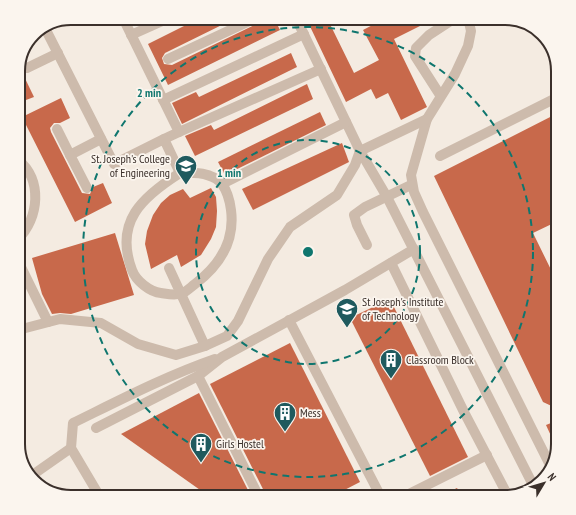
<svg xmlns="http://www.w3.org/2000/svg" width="576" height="515" font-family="'PT Sans Narrow',sans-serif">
	<rect width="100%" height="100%" fill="#f4ebe1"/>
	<g fill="#c8694b">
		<path d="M200,18H236L165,53L162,58L164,64L172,65L269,18H274L280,30L168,85L148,44Z"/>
		<path d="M306,18H327L354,73L379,60L363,30L386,18H436L394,39L427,107L401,120L388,93L376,99L371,89L346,102Z"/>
		<path d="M291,53L297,67L182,124L172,103L196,92L199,97Z"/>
		<path d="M19,66L34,97L18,103V68Z"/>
		<path d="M307,84L313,99L195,156L185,136L211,125L214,130Z"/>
		<path d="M61,98L70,118L60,123H54L50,128L51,132L82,193L90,194L93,187L103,183L112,203L75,222L22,117Z"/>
		<path d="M320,112L326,125L225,175L218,162Z"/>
		<path d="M558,113V221L533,233L558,284V409L543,402L434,176Z"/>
		<path d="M342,143L349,162L253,210L242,189Z"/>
		<path d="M211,188L216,197L217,211L216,227L211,239L201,255L181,267L177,255L151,269L145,244L147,231L153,215L161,203L170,195L183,189L190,198Z"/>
		<path d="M115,233L134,295L71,314L60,313L52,314L42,294L32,258Z"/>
		<path d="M390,299L468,457L430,476L350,318Z"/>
		<path d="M290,343L360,482L331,497H267L210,384Z"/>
		<path d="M199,393L251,496L250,497H210L121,434Z"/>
		<path d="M556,421L558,425L557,449L546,425Z"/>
		<path d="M457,488L462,497H438Z"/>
	</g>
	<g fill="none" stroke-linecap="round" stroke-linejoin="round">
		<g stroke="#cdbbac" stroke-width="10">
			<path d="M123,18L179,132L164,139"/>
			<path d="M296,18L360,151L387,197L533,485"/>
			<path d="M468,18L471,31L468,46L455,74L427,119L411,175L414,192L423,212L550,465"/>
			<path d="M45,28L114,164L164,139L180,173"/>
			<path d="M131,35L169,18"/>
			<path d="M168,59L256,18"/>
			<path d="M27,68L58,53"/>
			<path d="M440,95L415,56L416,48L429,35L455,18"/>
			<path d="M163,100L304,34"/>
			<path d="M57,129L70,155L101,139"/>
			<path d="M179,132L321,69"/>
			<path d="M70,155L87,188"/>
			<path d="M440,156L558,97"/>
			<path d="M180,173C194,172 212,172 222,184C227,191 230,202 231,210C235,241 220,265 195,284C191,287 187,291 183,293C176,296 168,294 161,293C150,292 136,281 132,270C114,222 142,197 180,173Z"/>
			<path d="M222,184L346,122"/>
			<path d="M18,239C39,219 43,179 18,160"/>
			<path d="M367,245L357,225L354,215L365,207L411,185"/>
			<path d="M18,261L48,322"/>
			<path d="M391,263L464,412L508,496"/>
			<path d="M169,268L205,346"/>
			<path d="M289,320L381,497"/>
			<path d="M18,330L60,319L101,323L138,344L176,355L205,346L227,336L238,321L268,259L290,227L337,195L355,165L360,151L427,119"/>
			<path d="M198,376L259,497"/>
			<path d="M96,428L198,376L222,357L345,290L414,249"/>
			<path d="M31,476L71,448"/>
			<path d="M100,497L71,448L73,423C120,400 166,376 215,359"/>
			<path d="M403,497L487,455"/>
		</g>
	</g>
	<g fill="none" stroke="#0f766e" stroke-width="2" stroke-dasharray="7 5">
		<circle cx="308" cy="252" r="112"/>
		<circle cx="308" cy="252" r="225"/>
	</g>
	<defs>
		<g id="university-pin" transform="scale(1.15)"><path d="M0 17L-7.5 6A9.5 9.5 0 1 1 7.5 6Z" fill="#1f5a5e" stroke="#fbf5ee"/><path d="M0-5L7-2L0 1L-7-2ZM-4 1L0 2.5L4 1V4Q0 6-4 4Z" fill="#fff"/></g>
		<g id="building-pin" transform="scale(1.15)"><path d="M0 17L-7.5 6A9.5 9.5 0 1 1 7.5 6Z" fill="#1f5a5e" stroke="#fbf5ee"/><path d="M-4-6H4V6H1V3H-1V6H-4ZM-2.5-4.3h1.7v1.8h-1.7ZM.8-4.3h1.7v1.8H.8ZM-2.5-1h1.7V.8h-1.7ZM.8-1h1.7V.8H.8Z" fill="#fff"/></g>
	</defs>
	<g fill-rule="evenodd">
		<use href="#university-pin" x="186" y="166"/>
		<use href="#university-pin" x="347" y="309"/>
		<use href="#building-pin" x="391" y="360"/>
		<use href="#building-pin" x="285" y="413"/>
		<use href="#building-pin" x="201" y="444"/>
	</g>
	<g text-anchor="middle" stroke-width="3.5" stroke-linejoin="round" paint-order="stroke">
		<g font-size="12" fill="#3b302b" stroke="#fbf5ee" text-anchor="start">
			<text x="170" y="163" text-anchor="end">St. Joseph's College<tspan x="170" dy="14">of Engineering</tspan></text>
			<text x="362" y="306">St Joseph's Institute<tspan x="362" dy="14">of Technology</tspan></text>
			<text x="406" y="364">Classroom Block</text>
			<text x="300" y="417">Mess</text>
			<text x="216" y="448">Girls Hostel</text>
		</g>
	</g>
	<path d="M0 0H576V515H0ZM71 25H505A46 46 0 0 1 551 71V444A46 46 0 0 1 505 490H71A46 46 0 0 1 25 444V71A46 46 0 0 1 71 25Z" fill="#fbf5ee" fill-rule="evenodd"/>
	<path fill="none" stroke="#3b302b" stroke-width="2" d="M71 25H505A46 46 0 0 1 551 71V444A46 46 0 0 1 505 490H71A46 46 0 0 1 25 444V71A46 46 0 0 1 71 25Z"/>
	<circle cx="308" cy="252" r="6" fill="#0f766e" stroke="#fbf5ee" stroke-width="2"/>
	<g font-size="12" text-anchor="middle" font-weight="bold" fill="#0f766e" stroke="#fbf5ee" stroke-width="3.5" stroke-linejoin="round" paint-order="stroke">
		<text x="149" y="97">2 min</text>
		<text x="229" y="177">1 min</text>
	</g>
	<g transform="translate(544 483) rotate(52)" stroke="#fbf5ee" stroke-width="3" paint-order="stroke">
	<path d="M0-3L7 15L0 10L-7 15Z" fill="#3b302b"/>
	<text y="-6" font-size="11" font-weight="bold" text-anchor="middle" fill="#3b302b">N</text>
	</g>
</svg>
